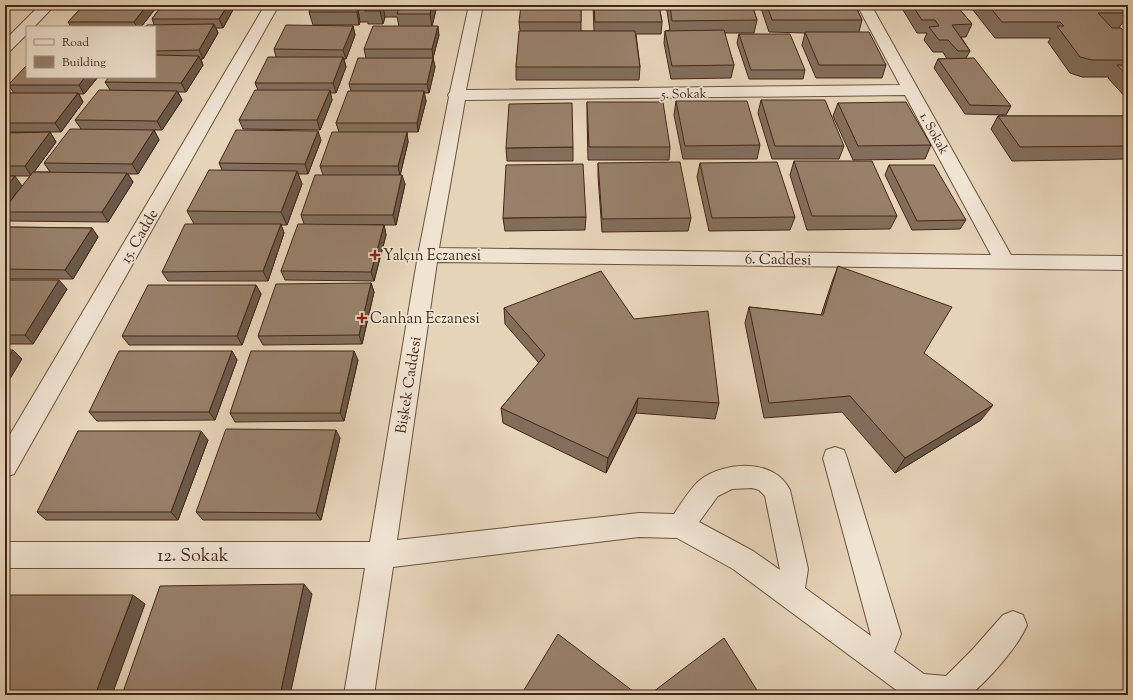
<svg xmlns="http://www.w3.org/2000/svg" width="1133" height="700" font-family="'Sorts Mill Goudy',serif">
	<rect width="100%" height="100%" fill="#e6d4b9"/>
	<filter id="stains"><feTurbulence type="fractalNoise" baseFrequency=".005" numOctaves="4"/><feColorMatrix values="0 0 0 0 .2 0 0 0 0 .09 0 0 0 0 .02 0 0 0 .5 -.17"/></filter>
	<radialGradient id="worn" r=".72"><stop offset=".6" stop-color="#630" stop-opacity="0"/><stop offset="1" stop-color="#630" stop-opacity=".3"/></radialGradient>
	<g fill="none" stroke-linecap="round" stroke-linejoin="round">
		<g stroke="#6c523f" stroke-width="2">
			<g id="minor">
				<path d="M40,5H55L34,27H27V34L10,51L5,52V40Z"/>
				<path d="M265,5H279L14,474L5,477V443Z"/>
				<path d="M469,5H483L466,90L900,85L857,5H871L1011,255L1128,256V270L437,262L397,540L639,513L674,514C680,505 692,486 700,480C725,461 775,458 790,490L808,569L805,588L871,636L823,458L826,450L835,447L844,450L847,458L901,634L894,652L924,674L946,676L972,650L1003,615L1013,611L1023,615L1027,625C1018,647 989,679 970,695H903L733,569L677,538L639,537L393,567L374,695H344L365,568H5V542H370L418,255L449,97L448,95L450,92ZM905,95L991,255L439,248L465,100ZM752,488L759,490L765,496L780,570L753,551L699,522L718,496L732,489Z"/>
			</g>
		</g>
		<use href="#minor" fill="#efe3d2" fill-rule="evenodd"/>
	</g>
	<g fill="#836e5c" stroke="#432616">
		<path d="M84,5H153L155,9L141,27H71L68,22Z"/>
		<path d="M162,5H235V6L223,28H216L218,33L203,59H201L203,65L186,92H178L182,100L162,130H154L159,140L138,174H128L133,182L108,222L10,221L5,215V208L31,176H5V133L50,132L56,142L34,172H50L44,163L81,129L75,120L110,90L105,82L155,77V27L152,19Z"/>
		<path d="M313,5H437L432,26L439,35L433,58L435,67L429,93H424L426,101L418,132H407L408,142L400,175L405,184L396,225H357H384L386,235L374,281L285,280L281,271L304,224L301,215L323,175L320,166L339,132L336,123L351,91L349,84L366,58L364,49L399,26L397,17H385L383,24H368V22H360L359,25H313L309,12Z"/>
		<path d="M581,5V31H594L593,5H659L662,22L661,34H636L640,67L639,80H516V67L520,31L519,22Z"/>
		<path d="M666,5H752L757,20L754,33H724L734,65L731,78L671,79L664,43L665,31L670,30Z"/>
		<path d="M760,5H855L862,20L859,32L886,65L882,78H816L802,45L805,33L769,32Z"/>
		<path d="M900,5H956L972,24L966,37H961L970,51L966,58L1011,106L1006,115L965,114L934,68L938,59H947L943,52H933L924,40L927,33H917Z"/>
		<path d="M969,5H1120L1128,13V14L1119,28L1128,36V100L1108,78L1109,77H1082L1070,73L1048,42L1051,38H995Z"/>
		<path d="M353,26L355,35L346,59H344L346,67L336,93H330L332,100L320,130L243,129L239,120L258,90L255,83L276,57L274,49Z"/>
		<path d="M739,34L805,70L803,79H749L737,43Z"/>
		<path d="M27,77H98L84,94H79L83,102L61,132H5V93H14L8,85Z"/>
		<path d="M761,100L844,146L839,159H772L758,113Z"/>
		<path d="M676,101L760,145L757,159H683L674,115Z"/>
		<path d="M587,102L670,147L669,160H588L587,116Z"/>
		<path d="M838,103L931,145L925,159L853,160L833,116Z"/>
		<path d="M998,116H1128V159L1012,161L991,129Z"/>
		<path d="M321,140L308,174H298L302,184L287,225H281L284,233L268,281H168L162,272L194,224L187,211L222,170L219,163Z"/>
		<path d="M573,147V161H507L506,148Z"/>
		<path d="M794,161L897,216L890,229L807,230L790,175Z"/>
		<path d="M598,163L691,218L688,231L602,232L598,176Z"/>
		<path d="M700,163L795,217L790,230L709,231L697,177Z"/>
		<path d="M889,165L966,220L960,229L912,230L885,175Z"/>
		<path d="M586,217L585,230L505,231L503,218Z"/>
		<path d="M5,227L92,228L98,237L73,279H5Z"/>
		<path d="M838,266L924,353L981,420L895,473L842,412L764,418L745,323L749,307L821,315L832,282Z"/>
		<path d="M5,280L67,289L33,344H5Z"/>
		<path d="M371,283L374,292L362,344L263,345L258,336Z"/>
		<path d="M256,285L261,294L242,345H129L122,336Z"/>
		<path d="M504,308L634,319L719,403L715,419L636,413L606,473L503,423L501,408L539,363L505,324Z"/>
		<path d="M232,351L237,360L215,420L97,421L89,412Z"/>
		<path d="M358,360L344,421L235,422L230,413Z"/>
		<path d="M340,438L321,520H203L196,512Z"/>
		<path d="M208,440L178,520H46L37,512Z"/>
	</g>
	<g fill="#6a5a4b" stroke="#432616">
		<path d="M147,5H153L155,9L141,27H137L134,22Z"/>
		<path d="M228,5H235V6L223,28L219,19Z"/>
		<path d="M382,5H383L385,17L383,24L380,11Z"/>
		<path d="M432,5H437L432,27L430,14Z"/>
		<path d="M358,9L360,22L359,25L357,12Z"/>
		<path d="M214,24L218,33L203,59L199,50Z"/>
		<path d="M353,26L355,35L346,59L343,50Z"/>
		<path d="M438,26L439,35L433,58L435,67L429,93L427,84L433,58L432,49Z"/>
		<path d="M199,56L203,65L186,92L181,83Z"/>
		<path d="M343,57L346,67L336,93L333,83Z"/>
		<path d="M85,77H98L84,94L79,85Z"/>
		<path d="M330,90L332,100L320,130L317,120Z"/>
		<path d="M177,91L182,100L162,130L157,121Z"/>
		<path d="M424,91L426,101L418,132L417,123Z"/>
		<path d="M78,93L83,102L61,132L55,123Z"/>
		<path d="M154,130L159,140L138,174L132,164Z"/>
		<path d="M318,131L321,140L308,174L305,164Z"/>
		<path d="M50,132L56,142L31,176L25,166Z"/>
		<path d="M407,132L408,142L400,176L398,166Z"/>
		<path d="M297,171L302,184L287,225L281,212Z"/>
		<path d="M127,173L133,182L108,222L102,212Z"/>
		<path d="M402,175L405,184L396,225L393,215Z"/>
		<path d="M15,176L22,186L5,207V188Z"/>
		<path d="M281,224L284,233L268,281L263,271Z"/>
		<path d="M384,225L386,235L374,281L371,272Z"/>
		<path d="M92,228L98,237L73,279L65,270Z"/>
		<path d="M59,280L67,289L33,344L25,335Z"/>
		<path d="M371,283L374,292L362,344L359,335Z"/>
		<path d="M256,285L261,294L242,345L237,336Z"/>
		<path d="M13,350L22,359L5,387V363Z"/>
		<path d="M232,351L237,360L215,420L209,412Z"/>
		<path d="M354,351L358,360L344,421L340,413Z"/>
		<path d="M638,398L636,413L606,473L608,458Z"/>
		<path d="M993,405L981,420L895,473L905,458Z"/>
		<path d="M336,430L340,438L321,520L316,513Z"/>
		<path d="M201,431L208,440L178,520L171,512Z"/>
		<path d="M304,584L312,594L290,695H280Z"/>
		<path d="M133,595L145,604L112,695H95Z"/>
	</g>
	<g fill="#98806b" stroke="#432616">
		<path d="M84,5H147L134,22H68Z"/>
		<path d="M162,5H228L219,19H152Z"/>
		<path d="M313,5H382L380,11H365L366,9H358L357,12H309Z"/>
		<path d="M400,5H432L430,14H397Z"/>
		<path d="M521,5H581V22H519Z"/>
		<path d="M594,5H659L662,22H595Z"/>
		<path d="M670,5H752L757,20L672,21Z"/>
		<path d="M767,5H855L862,20H772Z"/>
		<path d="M912,5H956L972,24L952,25L970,51H958L948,40H939L929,27L939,26L935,20H922Z"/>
		<path d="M988,5H1120L1128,13H1098L1112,28H1121L1128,36V60H1092L1080,57L1057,26H1064L1060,22H1002Z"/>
		<path d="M214,24L199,50L155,51V27H145L147,25Z"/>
		<path d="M286,25L353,26L343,50L274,49Z"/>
		<path d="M373,26H438L432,49H364Z"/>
		<path d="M724,30L734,65L672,66L665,31Z"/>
		<path d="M519,31H635L640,67H516Z"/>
		<path d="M805,32H869L886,65H819Z"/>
		<path d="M739,34H790L805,70H751Z"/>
		<path d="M155,55L199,56L181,83L105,82L109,77H155Z"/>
		<path d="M268,57H343L333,83H255Z"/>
		<path d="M358,58H433L427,84H349Z"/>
		<path d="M974,58L1011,106L970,105L938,59Z"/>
		<path d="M27,65V77H85L79,85H8Z"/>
		<path d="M1117,65H1128V77Z"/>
		<path d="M99,90L177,91L157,121L75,120Z"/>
		<path d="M255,90H330L317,120H239Z"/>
		<path d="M348,91H424L417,123H336Z"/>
		<path d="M5,93H78L55,123H5Z"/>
		<path d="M761,100H825L844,146H775Z"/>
		<path d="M676,101H747L760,145L685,146Z"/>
		<path d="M587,102H663L670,147H589Z"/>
		<path d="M906,102L931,145L858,146L838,103Z"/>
		<path d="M572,103L573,147L506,148L509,104Z"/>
		<path d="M998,116H1128V146L1020,147Z"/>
		<path d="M70,129L154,130L132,164L44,163Z"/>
		<path d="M236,130L318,131L305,164L219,163Z"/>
		<path d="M50,132L25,166H5V133Z"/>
		<path d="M332,132H407L398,166H320Z"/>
		<path d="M794,161H872L897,216H812Z"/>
		<path d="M680,162L691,218L602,219L598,163Z"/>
		<path d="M777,162L795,217L712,218L700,163Z"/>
		<path d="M583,164L586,217L503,218L506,165Z"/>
		<path d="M889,165H934L966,220L917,221Z"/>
		<path d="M209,170L297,171L281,212L187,211Z"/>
		<path d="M33,172L127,173L102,212H5V208Z"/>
		<path d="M315,175H402L393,215H301Z"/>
		<path d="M5,176H15L5,188Z"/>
		<path d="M185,224H281L263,271L162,272Z"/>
		<path d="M298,224L384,225L371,272L281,271Z"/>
		<path d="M5,227L92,228L65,270L5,269Z"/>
		<path d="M838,266L952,307L924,353L993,405L905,458L850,396L769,403L749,307L823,315Z"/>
		<path d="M601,271L634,319L708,311L719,403L638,398L608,458L501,408L545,355L504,308Z"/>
		<path d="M5,280H59L25,335H5Z"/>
		<path d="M371,283L359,335L258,336L276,284Z"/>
		<path d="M148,285H256L237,336H122Z"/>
		<path d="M5,350H13L5,363Z"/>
		<path d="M119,351H232L209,412H89Z"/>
		<path d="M251,351H354L340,413H230Z"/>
		<path d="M226,429L336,430L316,513L196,512Z"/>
		<path d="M78,431H201L171,512H37Z"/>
		<path d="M304,584L280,695H122L160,586Z"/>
		<path d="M5,595H133L95,695H5Z"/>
		<path d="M558,634L638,695H521Z"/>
		<path d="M724,638L760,695H649Z"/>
	</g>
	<g fill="#8f2418" stroke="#efe3d2" stroke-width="1.5">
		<path d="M373 249h4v4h4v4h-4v4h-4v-4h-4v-4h4z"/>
		<path d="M360 312h4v4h4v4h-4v4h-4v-4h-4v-4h4z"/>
	</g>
	<g text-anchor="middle" stroke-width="3.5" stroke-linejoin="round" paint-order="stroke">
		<g font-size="13" fill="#432616" stroke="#efe3d2">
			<text transform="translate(684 93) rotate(-1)" y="5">5. Sokak</text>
			<text transform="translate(935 133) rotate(61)" y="5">1. Sokak</text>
		</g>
		<g font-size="15" fill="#432616" stroke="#efe3d2">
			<text transform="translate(139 236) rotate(-60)" y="5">15. Cadde</text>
			<text transform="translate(778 259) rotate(1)" y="5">6. Caddesi</text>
			<text transform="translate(408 385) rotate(-81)" y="5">Bişkek Caddesi</text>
		</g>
		<g font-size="15" fill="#432616" stroke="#efe3d2" text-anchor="start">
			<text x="383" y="260">Yalçın Eczanesi</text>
			<text x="370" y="323">Canhan Eczanesi</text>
		</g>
		<g font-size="18" fill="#432616" stroke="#efe3d2">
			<text x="193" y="561">12. Sokak</text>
		</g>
	</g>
	<rect width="1133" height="700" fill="none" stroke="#e6d4b9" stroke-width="20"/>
	<rect x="6" y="6" width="1121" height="688" fill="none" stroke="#432616" stroke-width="2"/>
	<rect x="10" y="10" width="1113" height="680" fill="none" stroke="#432616"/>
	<rect x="26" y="26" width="130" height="52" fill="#efe3d2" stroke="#aa9787"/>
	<rect x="34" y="39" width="20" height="6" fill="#efe3d2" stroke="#aa9787"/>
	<text x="62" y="46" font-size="12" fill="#432616">Road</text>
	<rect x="34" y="56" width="20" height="12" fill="#98806b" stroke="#aa9787"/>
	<text x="62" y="66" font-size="12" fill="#432616">Building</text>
	<rect width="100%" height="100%" filter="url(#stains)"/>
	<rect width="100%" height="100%" fill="url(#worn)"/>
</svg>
